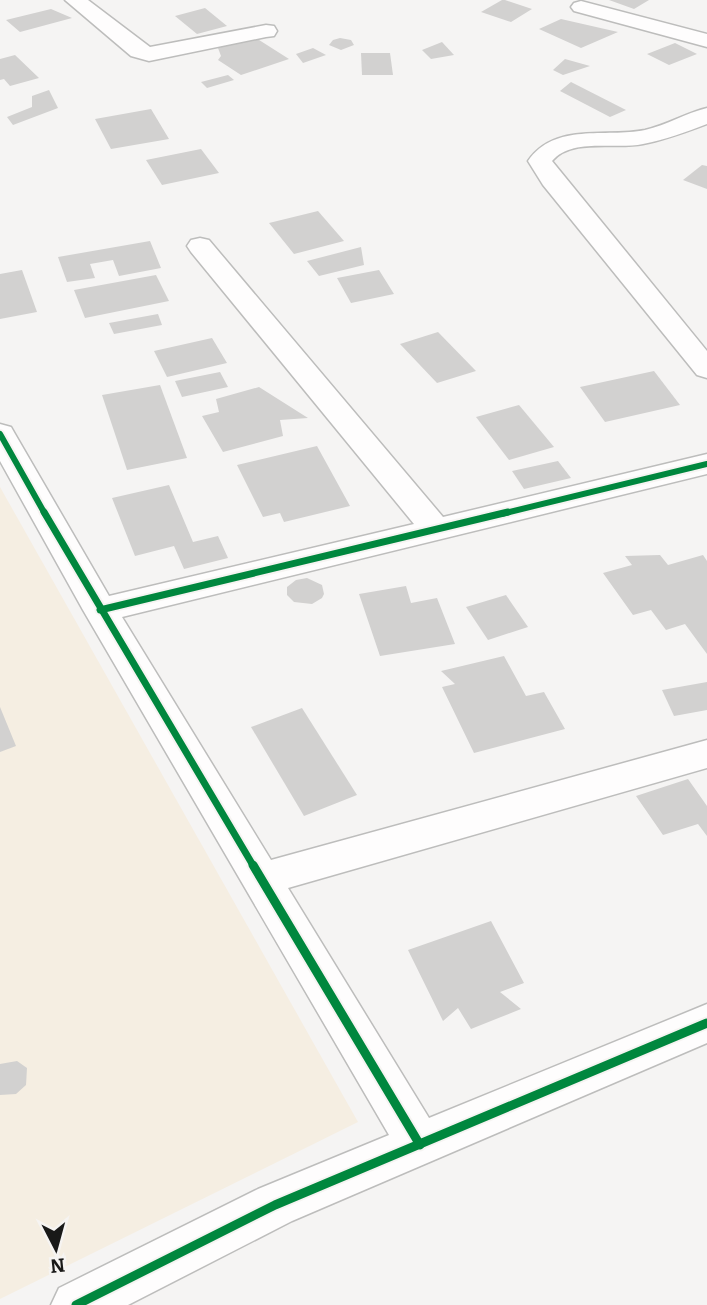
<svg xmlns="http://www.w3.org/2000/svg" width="707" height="1305" font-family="Bitter,serif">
	<rect width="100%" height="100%" fill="#f5f4f3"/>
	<path fill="#f5eee2" d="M0,487L358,1122L0,1299Z"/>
	<g fill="#d2d1d0">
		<path d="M502,0H505L532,9L511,22L481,12Z"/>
		<path d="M609,0H649L634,9Z"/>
		<path d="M205,8L227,26L197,34L175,16Z"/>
		<path d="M51,9L72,18L20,32L6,20Z"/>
		<path d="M561,19L618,32L581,48L539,29Z"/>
		<path d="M253,36L289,59L241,75L218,60L221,56L218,48Z"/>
		<path d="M340,38L351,40L354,45L341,50L329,45L333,40Z"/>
		<path d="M442,42L454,55L431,59L422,50Z"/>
		<path d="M675,43L697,54L669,65L647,54Z"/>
		<path d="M313,48L326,55L303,63L296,54Z"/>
		<path d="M361,53H390L393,75H362Z"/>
		<path d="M15,55L39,78L10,86L4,79L0,80V59Z"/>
		<path d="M565,59L590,66L563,75L553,70Z"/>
		<path d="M228,75L234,80L207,88L201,82Z"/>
		<path d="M571,82L626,110L610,117L560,91Z"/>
		<path d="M49,90L58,108L13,125L7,117L32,107V96Z"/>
		<path d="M151,109L169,139L111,149L95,119Z"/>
		<path d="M201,149L219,173L162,185L146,160Z"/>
		<path d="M702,165L707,166V189L683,180Z"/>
		<path d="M318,211L344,241L294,254L269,223Z"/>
		<path d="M150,241L161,268L119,276L113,260L90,264L95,278L67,282L58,257Z"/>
		<path d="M361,247L364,265L319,276L307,261Z"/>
		<path d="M22,270L37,312L0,319V274Z"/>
		<path d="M379,270L394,294L351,303L337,278Z"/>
		<path d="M156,275L169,301L85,318L74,290Z"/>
		<path d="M158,314L162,325L114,334L109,323Z"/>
		<path d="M438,332L476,371L437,383L400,344Z"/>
		<path d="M212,338L227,363L167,377L154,351Z"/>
		<path d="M654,371L680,405L605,422L580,387Z"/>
		<path d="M220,372L228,387L182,397L175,381Z"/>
		<path d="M160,385L187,458L127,470L102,395Z"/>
		<path d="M259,387L308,418L280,420L283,436L223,452L202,416L219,412L216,399Z"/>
		<path d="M519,405L554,447L509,460L476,417Z"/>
		<path d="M317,446L350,506L284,522L280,513L263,517L237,465Z"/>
		<path d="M558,461L571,478L524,489L512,471Z"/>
		<path d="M169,485L193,542L218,536L228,558L184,569L174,546L135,556L112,498Z"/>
		<path d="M660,555L668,565L703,555L707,561V654L685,624L666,630L651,610L633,615L603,573L632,565L625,556Z"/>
		<path d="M307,578L322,585L324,594L322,598L312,604L294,602L287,595V587L296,580Z"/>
		<path d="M406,586L411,603L437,598L455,644L380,656L359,594Z"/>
		<path d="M506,595L528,627L488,640L466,607Z"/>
		<path d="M504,656L526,696L544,692L565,729L474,753L442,687L455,684L441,671Z"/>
		<path d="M707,682V710L674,716L662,690Z"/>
		<path d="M0,707L16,746L0,752Z"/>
		<path d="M302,708L357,795L304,816L251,727Z"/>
		<path d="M688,779L707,806V836L698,824L663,835L636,796Z"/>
		<path d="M491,921L524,983L500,992L521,1009L471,1029L458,1008L443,1021L408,950Z"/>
		<path d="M17,1061L27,1068L26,1085L16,1094L0,1095V1064Z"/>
	</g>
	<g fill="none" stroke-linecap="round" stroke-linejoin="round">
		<g stroke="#bdbdbc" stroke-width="3">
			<g id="street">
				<path d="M65,0H88L150,47L266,25L274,26L277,31L274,36L266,37L149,61L131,56Z"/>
				<path d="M581,1L707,34V47L574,11L571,7L574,3Z"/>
				<path d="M707,108V124C686,132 665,140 643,144C616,150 572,137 552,161L707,351V378L697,375L543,185L528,161C555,122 605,138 645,130C667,125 686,113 707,108Z"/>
				<path d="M200,238L209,240L443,517L707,454V474L122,617L271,860L707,740V768L288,888L429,1118L707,1004V1043L292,1221L128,1305H51L59,1288L258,1189L389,1135L83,610L0,461V424L11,427L15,434L109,596L414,524L191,252L187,246L191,240Z"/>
			</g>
		</g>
		<use href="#street" fill="#fefdfd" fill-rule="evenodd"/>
		<g stroke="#f6f4f2" stroke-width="10">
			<g id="cycleway-far2">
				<path d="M0,434L45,514"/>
				<path d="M501,514L707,464"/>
			</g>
		</g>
		<g stroke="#f6f4f2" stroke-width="11">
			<g id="cycleway-far1">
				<path d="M44,512L254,867"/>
				<path d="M100,610L508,512"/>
			</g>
		</g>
		<g stroke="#f6f4f2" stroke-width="13">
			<g id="cycleway">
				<path d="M253,865L420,1145"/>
				<path d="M76,1305L275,1205L707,1023"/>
			</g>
		</g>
		<use href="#cycleway-far2" stroke="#00873e" stroke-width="6"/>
		<use href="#cycleway-far1" stroke="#00873e" stroke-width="7"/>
		<use href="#cycleway" stroke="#00873e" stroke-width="9"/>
	</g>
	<g transform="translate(56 1249) rotate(174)" stroke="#f6f4f2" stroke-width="5" paint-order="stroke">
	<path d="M0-5L12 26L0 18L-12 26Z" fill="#191918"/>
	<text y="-10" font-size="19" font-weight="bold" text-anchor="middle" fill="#191918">N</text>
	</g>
</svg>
